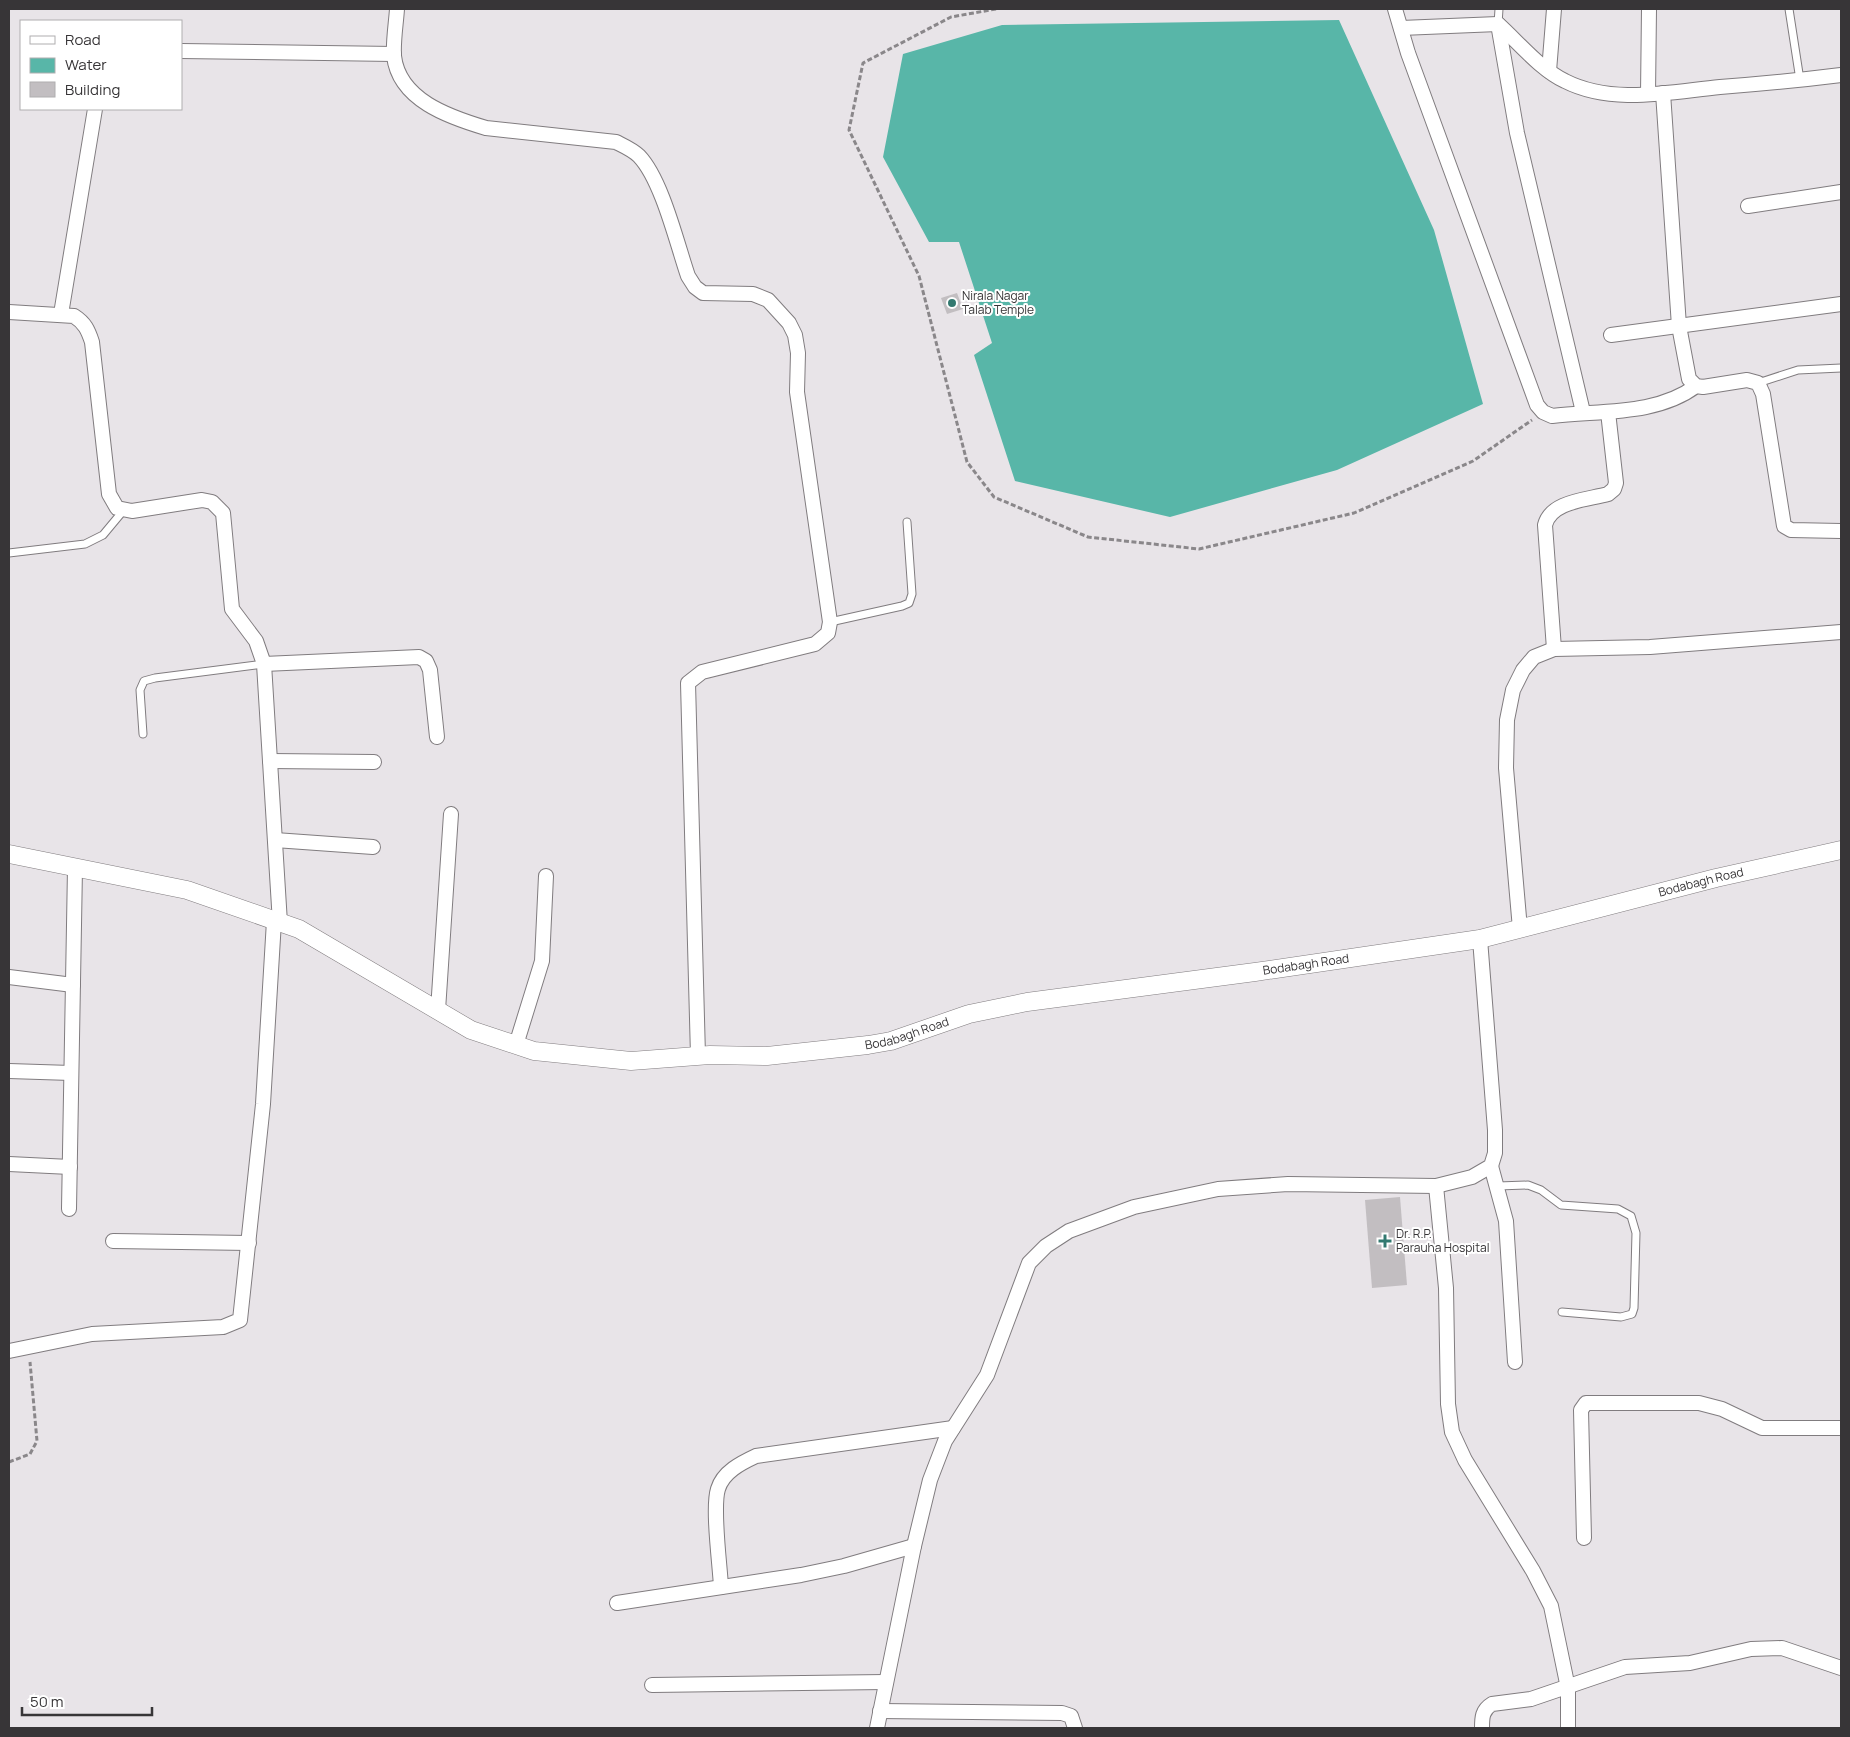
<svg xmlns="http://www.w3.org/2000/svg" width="1850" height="1737" font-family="Manrope,sans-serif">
	<rect width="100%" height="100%" fill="#e8e4e8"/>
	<path fill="#58b6a8" d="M1339,20L1434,230L1483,404L1337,470L1170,517L1015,481L974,355L992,343L959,242H929L883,157L903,54L1002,25Z"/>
	<g fill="#c2bec1">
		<path d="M957,293L963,309L947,314L941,298Z"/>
		<path d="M1400,1197L1407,1285L1372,1288L1365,1200Z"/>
	</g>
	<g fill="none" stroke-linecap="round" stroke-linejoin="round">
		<g stroke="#807c7f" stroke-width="9">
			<g id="service">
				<path d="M1789,9L1800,80"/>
				<path d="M1498,24L1499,9"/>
				<path d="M1758,383L1798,370L1841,368"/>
				<path d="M9,553L85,544L103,535L123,511"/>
				<path d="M830,622L902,606L909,603L912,594L907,522"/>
				<path d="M143,734L140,690L144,681L155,678L264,664"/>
				<path d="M1498,1186L1528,1185L1541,1190L1561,1205L1618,1209L1631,1216L1636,1233L1634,1308L1632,1314L1621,1317L1562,1312"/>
			</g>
		</g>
		<g stroke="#807c7f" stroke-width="16">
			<g id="minor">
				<path d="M397,9C396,24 393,41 394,56C399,100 449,117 486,128L616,142C624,146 633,150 639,156C662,180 677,244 688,276L695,287L703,293L753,294L768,300L789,323L795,335L798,353L797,392L830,622L828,633L815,644L702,672L688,683L698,1056"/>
				<path d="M1395,9L1408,53L1537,405L1543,412L1552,416C1599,410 1656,416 1696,386"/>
				<path d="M1498,24L1517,133L1583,412"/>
				<path d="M1401,28L1498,24C1519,43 1540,69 1565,81C1612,105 1669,92 1720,87C1760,84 1801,80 1841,75"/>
				<path d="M181,51L394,54"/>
				<path d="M1549,71L1554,9"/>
				<path d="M1663,93L1679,326L1689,379L1696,386L1703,387L1747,380L1758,383L1763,394L1784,526L1791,530L1841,531"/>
				<path d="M1648,94L1649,9"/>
				<path d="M1748,206L1841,192"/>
				<path d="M9,312L74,316C85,323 88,330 92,342L109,494L117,508L132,511L202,500L212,502L223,513L232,609L256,641L264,664L280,923"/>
				<path d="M61,314L95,109"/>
				<path d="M1611,335L1841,304"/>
				<path d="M1554,649L1545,525C1551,501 1587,500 1608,494L1614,489L1616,483L1608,412"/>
				<path d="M264,664L419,657L426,661L430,670L437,737"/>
				<path d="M270,761L374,762"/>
				<path d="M275,840L373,847"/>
				<path d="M1520,929L1506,768L1507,720L1513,690L1523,670L1534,657L1554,649L1650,647L1841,632"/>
				<path d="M9,977L73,985"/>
				<path d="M438,1010L451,814"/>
				<path d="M516,1045L542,961L546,876"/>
				<path d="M9,1071L71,1073"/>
				<path d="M9,1164L70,1167"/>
				<path d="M1491,1166L1506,1221L1515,1362"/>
				<path d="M1436,1186L1446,1288L1448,1404L1452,1432L1465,1460L1533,1571L1551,1606L1568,1688V1728"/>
				<path d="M69,1209L75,868"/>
				<path d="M113,1241L249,1243"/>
				<path d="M9,1351L92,1334L223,1327L240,1320L263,1104L274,921"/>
				<path d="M1584,1538L1581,1410L1586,1403H1699L1722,1409L1762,1428H1841"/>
				<path d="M721,1587C720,1565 712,1508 718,1489C723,1472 741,1463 756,1456L953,1428"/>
				<path d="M617,1603L801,1575L844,1566L914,1546"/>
				<path d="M652,1685L886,1682"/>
				<path d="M880,1711L1062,1713L1071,1716L1075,1728"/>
				<path d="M877,1728L914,1546L930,1480L945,1441L987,1375L1029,1263L1046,1246L1069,1231L1134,1207L1218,1189L1288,1184L1436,1186L1472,1177L1491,1166L1495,1153V1130L1480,939"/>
				<path d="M1482,1728C1482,1718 1482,1710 1492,1704L1531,1699L1625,1667L1690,1663L1751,1649L1782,1648L1841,1668"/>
			</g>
		</g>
		<g stroke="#807c7f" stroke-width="19">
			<g id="tertiary">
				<path id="s1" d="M9,854L187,890L299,929L471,1030L534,1051L631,1061L710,1055L767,1056L868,1045L891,1041L969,1014L1027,1002L1255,972L1480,939L1716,878L1841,850"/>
			</g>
		</g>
		<g stroke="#8a878a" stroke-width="3" stroke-dasharray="5 2.5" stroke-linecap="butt">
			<path d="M996,9L951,17L863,63L849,130L919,276L967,462L994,497L1088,537L1199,549L1354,513L1473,461L1532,420"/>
			<path d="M9,1462L30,1454L37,1441L30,1362"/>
		</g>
		<use href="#service" stroke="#fff" stroke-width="7"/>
		<use href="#minor" stroke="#fff" stroke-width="14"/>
		<use href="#tertiary" stroke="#fff" stroke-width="18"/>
	</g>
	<g fill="#337970" stroke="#fff" stroke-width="2">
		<circle cx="952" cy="303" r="5"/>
		<path d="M1382.5 1233.5h5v5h5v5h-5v5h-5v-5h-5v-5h5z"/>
	</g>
	<g text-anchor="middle" stroke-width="4" stroke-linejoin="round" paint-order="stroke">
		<g font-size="12" fill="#373537" stroke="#fff" text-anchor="start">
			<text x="962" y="300">Nirala Nagar<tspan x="962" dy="14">Talab Temple</tspan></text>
			<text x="1396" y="1238">Dr. R.P.<tspan x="1396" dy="14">Parauha Hospital</tspan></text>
		</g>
		<g font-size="12" fill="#373537" stroke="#fff">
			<text dy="4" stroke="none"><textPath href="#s1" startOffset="1752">Bodabagh Road</textPath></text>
			<text dy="4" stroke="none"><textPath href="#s1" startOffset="1348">Bodabagh Road</textPath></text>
			<text dy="4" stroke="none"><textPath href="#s1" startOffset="942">Bodabagh Road</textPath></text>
		</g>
	</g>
	<rect width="1850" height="1737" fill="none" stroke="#373537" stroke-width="20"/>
	<rect x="20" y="20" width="162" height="90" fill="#ffffff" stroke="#afaeaf"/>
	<rect x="30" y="36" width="25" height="8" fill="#ffffff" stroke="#afaeaf"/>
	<text x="65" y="45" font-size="15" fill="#373537">Road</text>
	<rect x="30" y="58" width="25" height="15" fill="#58b6a8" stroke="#afaeaf"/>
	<text x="65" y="70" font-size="15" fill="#373537">Water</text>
	<rect x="30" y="82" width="25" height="15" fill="#c2bec1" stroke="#afaeaf"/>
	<text x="65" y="95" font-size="15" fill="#373537">Building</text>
	<path d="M22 1707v8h130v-8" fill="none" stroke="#373537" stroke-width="2.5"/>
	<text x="30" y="1707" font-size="15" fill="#373537" stroke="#ffffff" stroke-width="4" paint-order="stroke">50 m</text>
</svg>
